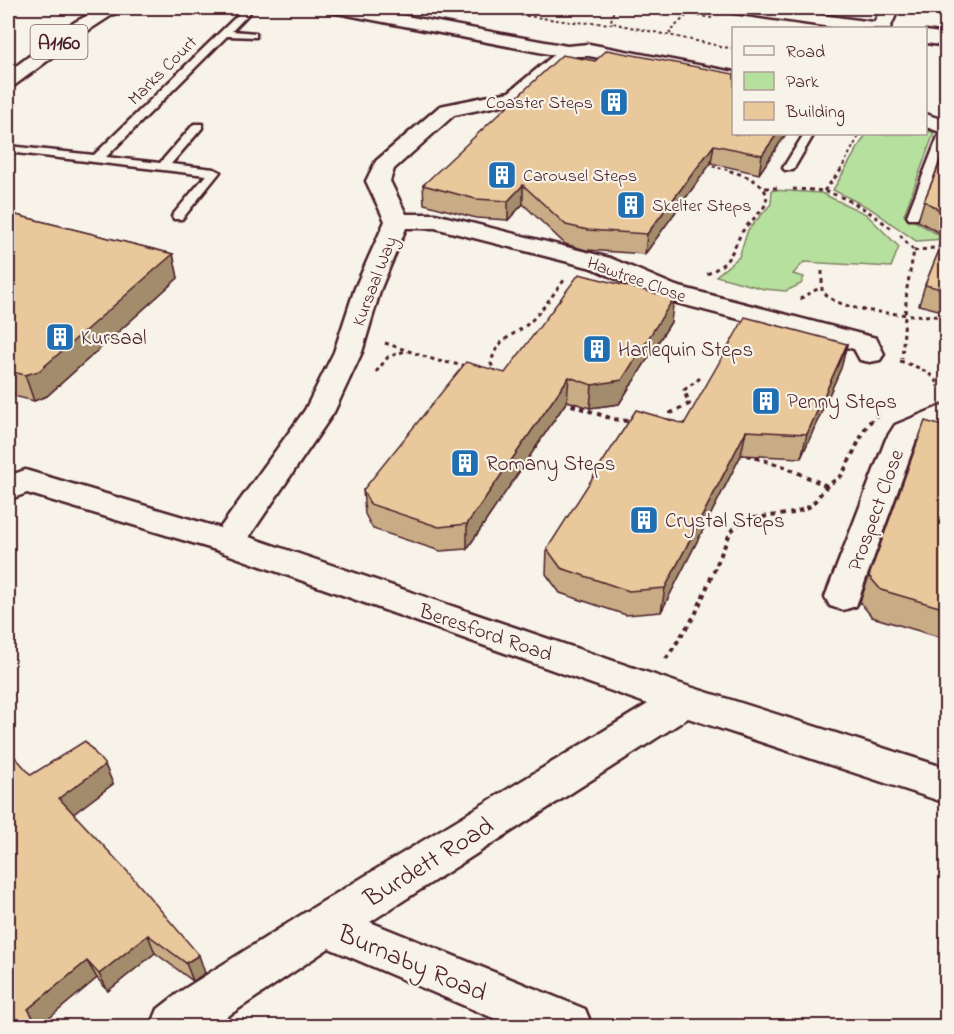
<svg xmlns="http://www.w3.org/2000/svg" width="954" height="1034" font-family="'Indie Flower',sans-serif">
	<rect width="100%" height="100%" fill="#f7f3e8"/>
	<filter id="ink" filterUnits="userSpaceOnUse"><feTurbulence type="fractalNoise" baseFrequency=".0167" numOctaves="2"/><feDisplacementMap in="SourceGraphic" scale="12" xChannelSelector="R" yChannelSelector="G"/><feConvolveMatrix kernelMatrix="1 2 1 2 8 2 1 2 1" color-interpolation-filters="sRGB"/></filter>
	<g filter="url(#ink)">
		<g fill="#b6e09d" stroke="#808064" stroke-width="1.5">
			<path d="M926,130L934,133L904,215L946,239L916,241L871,209L833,190L866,134H926Z"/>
			<path d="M772,190L821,193L866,214L899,247L891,267L804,262L793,274L804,277L801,284L786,291L764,289L716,276L739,257L748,230L771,204Z"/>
		</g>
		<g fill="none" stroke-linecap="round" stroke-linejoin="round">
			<g stroke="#4a1f2b" stroke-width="5">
				<g id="service">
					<path d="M245,8H254L232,31L256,33V37L227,36L106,157L160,163L194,124H202V128L171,164L214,169L220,172L182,219H174L172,216L206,175L8,152V146L94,155Z"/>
					<path d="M946,126V142L919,216L917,219H909L907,216L941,129Z"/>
					<path d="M804,134H814L793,170H785L783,168Z"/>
				</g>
			</g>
			<g stroke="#4a1f2b" stroke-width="5">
				<g id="minor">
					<path d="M328,8H363L567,46L589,44L734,72V84L589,56H576L530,97L522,101L454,115L394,169L390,181L406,214H435L610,258L676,286L876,338L884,354L880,360L870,362L860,360L854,349L658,298L592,268L435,228H406L381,288L362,352L334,412L249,537L687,686L946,768V803L688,718L370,922L585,1009L592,1026H512L329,948L213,1026H151L158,1009L181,991L309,910L648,704L216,550L27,493L8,500V476L25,470L220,528L305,410L334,352L355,288L385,221L366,181L376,161L440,106L509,92L554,55L337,13L331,12Z"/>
					<path d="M881,8H899L890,28H872Z"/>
					<path d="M926,114L946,121V134L926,127Z"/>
					<path d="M946,404V425L916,440L856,606L843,610L830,606L825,597L886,439L895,425Z"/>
				</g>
			</g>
			<g stroke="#4a1f2b" stroke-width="5">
				<g id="tertiary">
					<path d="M726,8H769L873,22L880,24L882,28H838L735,13L729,12Z"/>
					<path d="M926,31L946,34V46L926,43Z"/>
				</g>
			</g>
			<g stroke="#4a1f2b" stroke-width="5">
				<path id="primary" d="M102,8H123L89,30L15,85L8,87V72L75,22Z"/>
			</g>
			<g stroke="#4a1f2b" stroke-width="2" stroke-dasharray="3 3" stroke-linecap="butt">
				<path d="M618,8L613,13L611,21L616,24L720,46"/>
				<path d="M650,8L712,18"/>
				<path d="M520,15L571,22L616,24"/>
				<path d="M671,34L669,32L688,14"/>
				<path d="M719,47L734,48"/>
				<path d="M707,165L731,171"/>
				<path d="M840,171L860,134"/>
			</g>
			<g stroke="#4a1f2b" stroke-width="3" stroke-dasharray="4 4" stroke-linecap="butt">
				<path d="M765,188H779"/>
				<path d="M793,189C802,190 812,189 821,191C848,196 871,213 892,229"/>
				<path d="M824,191L841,170"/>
				<path d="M900,235L914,251L907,288L902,359"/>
				<path d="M914,251L946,246"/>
				<path d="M822,271V291C842,316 916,314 946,317"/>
				<path d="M707,274C732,262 730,254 742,232C748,223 758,216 764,207C776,184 742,174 726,170"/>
				<path d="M800,299L821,287"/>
				<path d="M385,343L438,361L467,366"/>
				<path d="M900,361C915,366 931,371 939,385L937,387"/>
				<path d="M376,372L388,357L405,351"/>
				<path d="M497,373L491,364C497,335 514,338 532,320C544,308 554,293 565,279"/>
				<path d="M684,390L703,376"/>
			</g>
			<g stroke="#4a1f2b" stroke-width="4" stroke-dasharray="4.5 4.5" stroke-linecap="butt">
				<path d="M563,402L613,419L634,422"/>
				<path d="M669,423L671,413L689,404L684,389"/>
				<path d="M747,455L785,467L827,486"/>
				<path d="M666,659L695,615L731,531L746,519L794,513L811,506L826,487L842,475L867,425L879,413"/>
			</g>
			<use href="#service" fill="#f7f3e8" fill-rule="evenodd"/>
			<use href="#minor" fill="#f7f3e8" fill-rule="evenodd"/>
			<use href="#tertiary" fill="#f7f3e8" fill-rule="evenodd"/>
			<use href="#primary" fill="#f7f3e8" fill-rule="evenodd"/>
		</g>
		<g fill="#c8ac85" stroke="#4a1f2b" stroke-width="1.5">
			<path d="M734,134H786L759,174L711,163L645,254L586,250L565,244L523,204L508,220L476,218L424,204L423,185Z"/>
			<path d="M946,149V312L919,305L925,285L945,236L918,221L924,201Z"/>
			<path d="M8,213L173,254L178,278L47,396L34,401L14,396L8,402Z"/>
			<path d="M671,322L619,404L590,408L567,401L467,549L440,551L373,529L365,514L363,490L505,373Z"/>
			<path d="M847,344L841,368L801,458L741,455L661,612L626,615L560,593L546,574L547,549L684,424Z"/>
			<path d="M946,427V639L872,617L860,602L869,576Z"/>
			<path d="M105,765L113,784L73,814L205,973L193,981L155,953L108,991L97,978L39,1026H8L31,775Z"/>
		</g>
		<g fill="#a38c6c" stroke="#4a1f2b" stroke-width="1.5">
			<path d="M777,134H786L759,174L762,155Z"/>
			<path d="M714,145L711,163L645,254L647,234Z"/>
			<path d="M523,185V204L508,220V201Z"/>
			<path d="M173,254L178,278L47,396L34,401L25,375Z"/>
			<path d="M674,298L671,322L619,404L590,408L592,385Z"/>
			<path d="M847,344L841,368L801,458L807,434Z"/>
			<path d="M569,377L567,401L467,549V524Z"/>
			<path d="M8,379L14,396L8,402Z"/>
			<path d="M746,431L741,455L661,612L665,588Z"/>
			<path d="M105,765L113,784L68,818L59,798Z"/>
			<path d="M148,935L155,953L108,991L99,974Z"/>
			<path d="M199,955L205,973L193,981L186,963Z"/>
			<path d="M87,961L97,978L40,1026H38L28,1009Z"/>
		</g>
		<g fill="#e9c89b" stroke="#4a1f2b" stroke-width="1.5">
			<path d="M607,50L734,74V134H777L762,155L714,145L647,234L588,230L566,225L523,185L508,201L476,199L423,185L562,55L595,61Z"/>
			<path d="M946,149V214L924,201Z"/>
			<path d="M8,213L173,254L39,371L25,375L8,371Z"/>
			<path d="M946,233V290L925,285Z"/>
			<path d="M579,274L674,298L622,380L592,385L569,377L467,524L439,527L370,504L363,490L466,362L505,373Z"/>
			<path d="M745,317L847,344L807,434L746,431L665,588L629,591L561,568L547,549L636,410L684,424Z"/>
			<path d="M925,421L946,427V609L881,590L869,576Z"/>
			<path d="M85,741L105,765L59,798L128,872L199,955L186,963L148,935L99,974L87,961L28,1009L38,1026H8V749L31,775Z"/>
		</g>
	</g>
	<defs>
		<g id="building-square" transform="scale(1.5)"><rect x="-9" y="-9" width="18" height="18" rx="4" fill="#1f6fb2" stroke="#f7f3e8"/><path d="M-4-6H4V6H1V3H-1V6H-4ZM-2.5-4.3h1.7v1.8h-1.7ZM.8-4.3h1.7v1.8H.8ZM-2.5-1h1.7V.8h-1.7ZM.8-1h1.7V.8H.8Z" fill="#fff"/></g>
	</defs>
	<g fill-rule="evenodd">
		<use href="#building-square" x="614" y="102"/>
		<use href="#building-square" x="502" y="175"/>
		<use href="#building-square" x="631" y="205"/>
		<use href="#building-square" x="60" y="337"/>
		<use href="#building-square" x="597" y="349"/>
		<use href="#building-square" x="766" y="401"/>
		<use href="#building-square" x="465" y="463"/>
		<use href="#building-square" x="644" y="520"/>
	</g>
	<g text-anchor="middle" stroke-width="4.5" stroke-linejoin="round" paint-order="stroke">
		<g font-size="18" fill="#4a1f2b" stroke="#f7f3e8">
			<text transform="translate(162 70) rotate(-45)" y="6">Marks Court</text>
			<text transform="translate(637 279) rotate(20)" y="6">Hawtree Close</text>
			<text transform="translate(374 281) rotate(-69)" y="6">Kursaal Way</text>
		</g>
		<g font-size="18" fill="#4a1f2b" stroke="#f7f3e8" text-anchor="start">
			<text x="593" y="108" text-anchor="end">Coaster Steps</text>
			<text x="523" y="181">Carousel Steps</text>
			<text x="652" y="211">Skelter Steps</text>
		</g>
		<rect fill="#f7f3e8" stroke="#7e5f64" stroke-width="1.5" x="30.5" y="25" width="57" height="34" rx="4.5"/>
		<g font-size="20" font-weight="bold" fill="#4a1f2b">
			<text x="59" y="49">A1160</text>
		</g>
		<g font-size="21" fill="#4a1f2b" stroke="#f7f3e8" text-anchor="start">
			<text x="81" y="344">Kursaal</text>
			<text x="618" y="356">Harlequin Steps</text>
			<text x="787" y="408">Penny Steps</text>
			<text x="486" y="470">Romany Steps</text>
			<text x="665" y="527">Crystal Steps</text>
		</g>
		<g font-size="21" fill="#4a1f2b" stroke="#f7f3e8">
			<text transform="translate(875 510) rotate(-70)" y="7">Prospect Close</text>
			<text transform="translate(486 632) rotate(19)" y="7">Beresford Road</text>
		</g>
		<g font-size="26" fill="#4a1f2b" stroke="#f7f3e8">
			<text transform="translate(428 861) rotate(-32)" y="9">Burdett Road</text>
			<text transform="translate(413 962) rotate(23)" y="9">Burnaby Road</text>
		</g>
	</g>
	<rect width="954" height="1034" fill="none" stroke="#f7f3e8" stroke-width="30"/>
	<rect x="15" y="15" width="924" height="1004" fill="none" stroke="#4a1f2b" stroke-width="2" filter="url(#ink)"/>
	<rect x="732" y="27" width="195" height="108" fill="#f7f3e8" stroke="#b29e9c" stroke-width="1.5"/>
	<rect x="744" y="46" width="30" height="9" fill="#f7f3e8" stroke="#b29e9c" stroke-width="1.5"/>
	<text x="786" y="57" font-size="18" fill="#4a1f2b">Road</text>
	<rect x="744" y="72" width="30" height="18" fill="#b6e09d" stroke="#b29e9c" stroke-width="1.5"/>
	<text x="786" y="87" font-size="18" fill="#4a1f2b">Park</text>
	<rect x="744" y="102" width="30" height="18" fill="#e9c89b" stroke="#b29e9c" stroke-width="1.5"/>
	<text x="786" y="117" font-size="18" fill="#4a1f2b">Building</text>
</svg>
